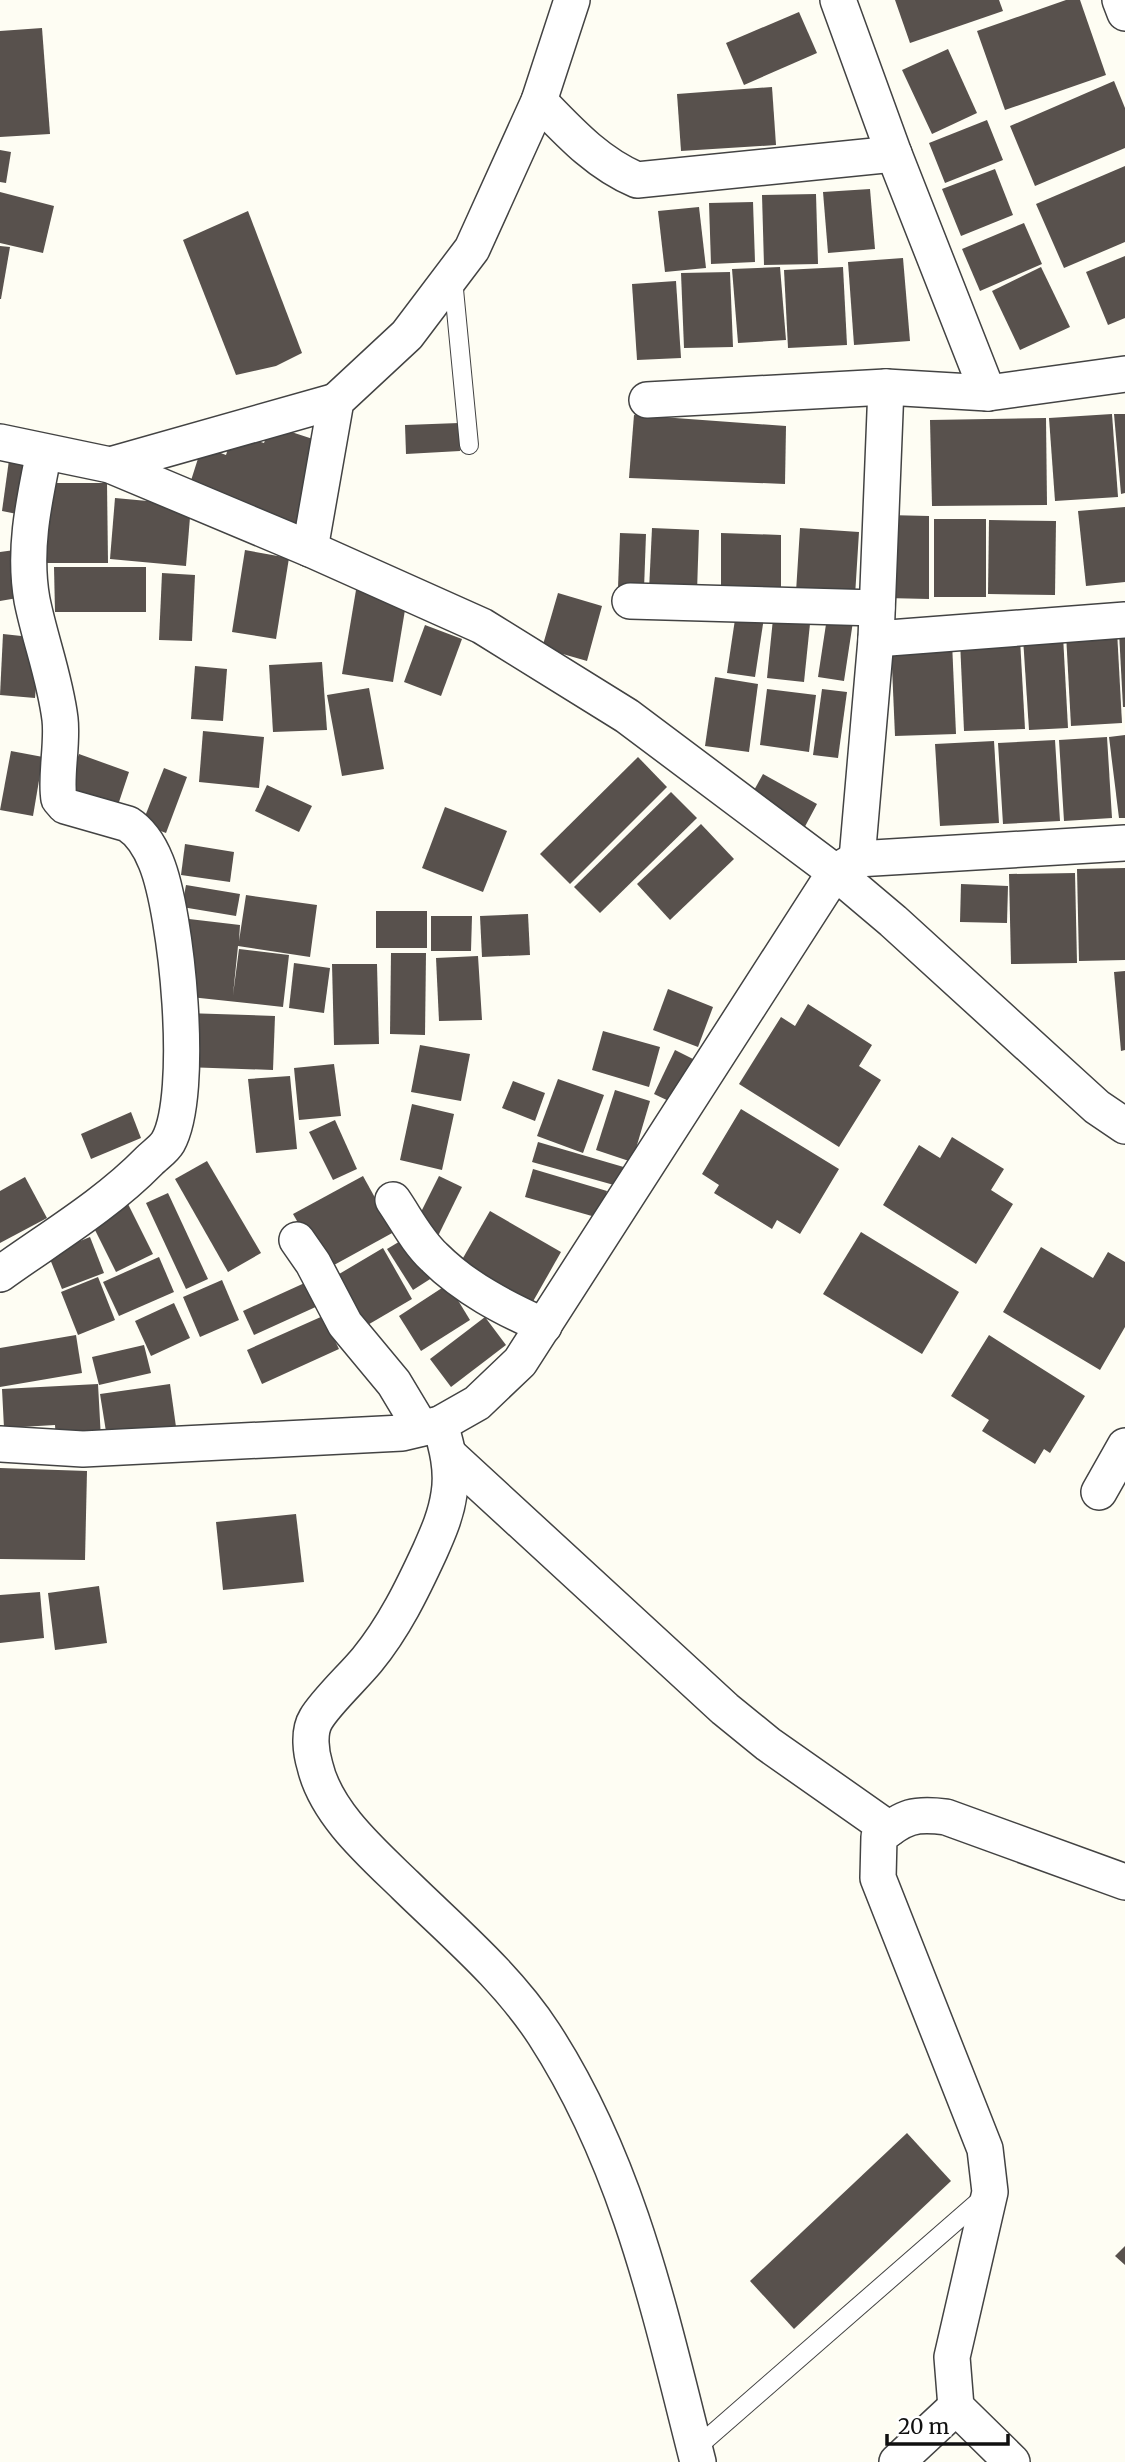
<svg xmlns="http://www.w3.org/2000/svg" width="1125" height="2462" font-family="Merriweather,serif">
	<rect width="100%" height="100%" fill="#fefdf3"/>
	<g fill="#58514d">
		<path d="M895,0H999L1003,11L910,43Z"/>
		<path d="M1066,0H1080L1106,75L1005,110L977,31Z"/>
		<path d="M799,12L817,53L744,85L726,43Z"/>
		<path d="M42,28L50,134L0,137V31Z"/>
		<path d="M948,49L977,113L932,134L902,70Z"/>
		<path d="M1114,81L1125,108V148L1035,186L1010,126Z"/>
		<path d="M772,87L776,145L681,151L677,94Z"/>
		<path d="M987,120L1003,160L945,183L929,143Z"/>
		<path d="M0,150L11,152L6,183L0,182Z"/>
		<path d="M1125,166V242L1064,268L1036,204Z"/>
		<path d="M995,169L1013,215L961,236L942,189Z"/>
		<path d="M870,189L875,249L828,253L823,192Z"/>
		<path d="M0,192L54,206L43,253L0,243Z"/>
		<path d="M816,194L818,264L764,265L762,195Z"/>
		<path d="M753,202L755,262L711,264L709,203Z"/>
		<path d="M699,207L706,268L665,272L658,211Z"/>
		<path d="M248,211L302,353L276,366L236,375L183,240Z"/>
		<path d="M1024,223L1042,264L980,291L962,249Z"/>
		<path d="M0,246L10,247L1,299H0Z"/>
		<path d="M1125,256V318L1108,325L1086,272Z"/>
		<path d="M903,258L910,341L854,345L848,262Z"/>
		<path d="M780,267L786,340L738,343L732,269Z"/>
		<path d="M843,267L847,345L788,348L784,270Z"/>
		<path d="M1041,267L1070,327L1020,350L992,291Z"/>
		<path d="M730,272L733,347L684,348L681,273Z"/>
		<path d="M676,281L681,358L637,360L632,284Z"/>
		<path d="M1112,414L1118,497L1055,501L1049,418Z"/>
		<path d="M1114,414H1125V493L1121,494Z"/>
		<path d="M634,415L786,426L785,484L629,478Z"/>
		<path d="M1046,418L1047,505L932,506L930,420Z"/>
		<path d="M459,423L460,451L406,454L405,425Z"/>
		<path d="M270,425L322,442L298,532L187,493L202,446L226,455L233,433L264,443Z"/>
		<path d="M9,460L34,465L27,516L2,511Z"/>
		<path d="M39,483H107L108,563H40Z"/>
		<path d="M115,498L191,505L186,566L110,559Z"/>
		<path d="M1125,507V582L1086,586L1078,511Z"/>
		<path d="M887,515L929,516V599L886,598Z"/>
		<rect x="934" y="519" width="52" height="78"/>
		<path d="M989,520L1056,521L1055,595L988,594Z"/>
		<path d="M652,528L699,530L697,592L649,590Z"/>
		<path d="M800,528L859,532L855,596L796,592Z"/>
		<path d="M620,533L646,534L644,589L618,588Z"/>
		<path d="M721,533L781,535V592H721Z"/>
		<path d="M22,549L29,596L0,601V552Z"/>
		<path d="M245,550L289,558L276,639L232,632Z"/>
		<path d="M54,567H146V612H55Z"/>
		<path d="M162,573L195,575L192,641L159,640Z"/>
		<path d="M356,590L407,598L393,682L342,674Z"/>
		<path d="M558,593L602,606L587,661L542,648Z"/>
		<path d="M737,606L765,611L755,677L727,673Z"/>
		<path d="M774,609L811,614L804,682L767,678Z"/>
		<path d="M828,611L854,615L844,681L818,677Z"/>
		<path d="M425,625L462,639L441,696L404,682Z"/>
		<path d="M1117,631L1122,723L1071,726L1066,634Z"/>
		<path d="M1119,632H1125V707H1123Z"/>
		<path d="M3,634L40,638L35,698L0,695Z"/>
		<path d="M1063,636L1068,728L1029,730L1023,638Z"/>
		<path d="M1020,639L1025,729L964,731L960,641Z"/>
		<path d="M952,642L956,734L895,736L891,644Z"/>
		<path d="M322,662L327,730L273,732L269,665Z"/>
		<path d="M195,666L227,669L223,721L191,719Z"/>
		<path d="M715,677L758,684L749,752L705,746Z"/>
		<path d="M369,688L384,769L342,776L327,695Z"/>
		<path d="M767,689L816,695L809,752L760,745Z"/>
		<path d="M822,689L847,692L838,758L813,755Z"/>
		<path d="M203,731L264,737L259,788L199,782Z"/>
		<path d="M1125,735V818H1119L1109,737Z"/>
		<path d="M1107,737L1112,818L1064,821L1059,740Z"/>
		<path d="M1055,740L1060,821L1003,824L998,743Z"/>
		<path d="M994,741L999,823L940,826L935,744Z"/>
		<path d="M11,751L43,757L33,816L0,810Z"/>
		<path d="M79,754L129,772L118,805L67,787Z"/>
		<path d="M638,757L667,787L570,884L540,854Z"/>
		<path d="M164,768L187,777L166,833L142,824Z"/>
		<path d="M763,774L817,804L801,834L747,803Z"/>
		<path d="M267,785L312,806L299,832L255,811Z"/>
		<path d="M671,792L697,818L600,913L574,887Z"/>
		<path d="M445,807L507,831L483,892L422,868Z"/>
		<path d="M701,824L734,859L670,920L637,884Z"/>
		<path d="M185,844L234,852L230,882L181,875Z"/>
		<path d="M1125,868V960L1079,961L1077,869Z"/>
		<path d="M1075,873L1077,963L1011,964L1009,874Z"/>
		<path d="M961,884L1008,886L1007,923L960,922Z"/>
		<path d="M186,885L240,894L236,916L182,907Z"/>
		<path d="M246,895L317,905L310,957L238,946L233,995L239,949L289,955L283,1007L181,996L189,919L240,925L239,941Z"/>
		<rect x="376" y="911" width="51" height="37"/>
		<path d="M528,914L530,955L482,957L480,916Z"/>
		<path d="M431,916H472L471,951H431Z"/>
		<path d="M391,953H426L425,1035L390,1034Z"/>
		<path d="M478,956L482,1020L439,1021L436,958Z"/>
		<path d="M294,963L330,968L324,1013L289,1008Z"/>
		<path d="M332,964H377L379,1044L334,1045Z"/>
		<path d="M1125,971V1050L1121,1051L1114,972Z"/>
		<path d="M668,989L713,1007L698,1047L653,1030Z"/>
		<path d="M808,1004L872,1045L859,1066L881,1080L839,1147L739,1084L781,1017L795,1026Z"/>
		<path d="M185,1013L275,1016L273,1070L184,1067Z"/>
		<path d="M603,1031L660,1047L649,1087L592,1070Z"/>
		<path d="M420,1045L470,1054L461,1101L411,1092Z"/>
		<path d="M675,1050L693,1059L673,1103L654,1094Z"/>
		<path d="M334,1064L341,1116L299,1120L294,1068Z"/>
		<path d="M290,1076L297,1149L256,1153L248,1079Z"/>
		<path d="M558,1079L604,1095L583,1153L537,1136Z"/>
		<path d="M513,1081L545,1093L535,1121L502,1108Z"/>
		<path d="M615,1090L650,1101L632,1162L596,1150Z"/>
		<path d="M412,1104L454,1114L442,1170L400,1160Z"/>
		<path d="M741,1109L839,1169L800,1234L777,1220L772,1229L714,1193L719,1185L702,1174Z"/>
		<path d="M131,1112L141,1138L91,1159L81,1134Z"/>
		<path d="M335,1120L357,1169L333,1180L309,1132Z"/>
		<path d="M952,1137L1004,1169L991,1190L1013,1204L976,1264L883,1205L919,1145L940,1158Z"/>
		<path d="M538,1142L627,1168L621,1187L532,1162Z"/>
		<path d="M207,1161L261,1253L228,1272L175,1179Z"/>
		<path d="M533,1169L607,1191L599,1218L525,1197Z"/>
		<path d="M363,1176L394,1232L325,1270L293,1214Z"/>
		<path d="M439,1176L462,1187L438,1236L415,1224Z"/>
		<path d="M25,1177L47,1218L0,1243V1191Z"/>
		<path d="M168,1193L208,1279L186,1289L146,1203Z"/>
		<path d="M128,1204L153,1254L116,1272L91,1222Z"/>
		<path d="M490,1211L561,1252L531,1305L459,1265Z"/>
		<path d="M861,1232L959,1292L922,1354L823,1294Z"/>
		<path d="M412,1234L438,1274L413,1290L387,1249Z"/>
		<path d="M90,1237L104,1273L62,1289L48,1254Z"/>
		<path d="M1041,1247L1093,1278L1108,1252L1125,1262V1327L1100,1370L1003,1312Z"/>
		<path d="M383,1248L412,1299L359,1330L329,1280Z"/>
		<path d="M159,1257L174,1292L119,1316L103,1282Z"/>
		<path d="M98,1277L115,1320L78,1335L61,1292Z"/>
		<path d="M222,1280L239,1320L200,1337L183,1297Z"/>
		<path d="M309,1281L320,1305L254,1335L243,1311Z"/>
		<path d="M448,1284L470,1320L421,1351L399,1316Z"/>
		<path d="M174,1303L190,1338L151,1356L135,1321Z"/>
		<path d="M323,1316L339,1349L262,1384L247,1350Z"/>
		<path d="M485,1317L506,1345L451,1387L430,1359Z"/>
		<path d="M76,1335L82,1373L0,1387V1348Z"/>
		<path d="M989,1335L1085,1396L1050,1453L1044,1449L1035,1464L982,1431L989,1420L951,1396Z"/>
		<path d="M144,1345L151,1373L99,1385L92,1357Z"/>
		<path d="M98,1384L101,1439L56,1441L55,1425L4,1428L2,1389Z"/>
		<path d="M170,1384L177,1434L108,1444L100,1394Z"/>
		<path d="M0,1468L87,1471L85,1560L0,1559Z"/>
		<path d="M296,1514L304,1582L223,1590L216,1522Z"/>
		<path d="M99,1586L107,1643L55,1650L48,1593Z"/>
		<path d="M40,1592L44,1638L0,1643V1595Z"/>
		<path d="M907,2133L951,2181L794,2329L750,2281Z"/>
		<path d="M1125,2246V2265L1115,2256Z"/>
	</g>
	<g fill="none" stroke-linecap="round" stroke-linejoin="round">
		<g stroke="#434343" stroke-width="20">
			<g id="service">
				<path d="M453,279L469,445"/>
				<path d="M695,2449L985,2196"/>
			</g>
		</g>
		<g stroke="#434343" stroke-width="38">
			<g id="minor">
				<path d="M838,0L894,154L988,393"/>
				<path d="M1120,0L1125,13"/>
				<path d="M539,101C569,132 597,163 637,180L894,154"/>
				<path d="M647,400L886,387L988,393L1125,374"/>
				<path d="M0,442L110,465L310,549L482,626L627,716L835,872L893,921L1097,1107L1125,1126"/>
				<path d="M110,465L336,401"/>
				<path d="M310,549L336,401L407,335L472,249L539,101L572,0"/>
				<path d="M630,601L877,608"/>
				<path d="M876,639L1125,620"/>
				<path d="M857,859L876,639L886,387"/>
				<path d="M393,1200C406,1219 417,1241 434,1257C465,1288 504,1308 544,1326"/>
				<path d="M297,1240L313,1263L345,1324L394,1383L421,1428"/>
				<path d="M0,1274C50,1238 106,1205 149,1161C155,1155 164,1149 168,1142C195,1094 177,913 156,862C150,847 142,833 128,824L65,806L59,799C55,777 63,744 60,719C55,678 40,640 32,600C23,550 34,501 44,452"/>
				<path d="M440,1424C447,1447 453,1470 449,1494C446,1515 438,1533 430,1551C412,1590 394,1627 367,1660C353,1677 326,1702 316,1719C308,1732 311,1753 315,1766C326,1813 371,1852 405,1885C453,1932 507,1977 544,2034C629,2165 660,2313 698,2462"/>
				<path d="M0,1444L83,1449L402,1433L440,1424L477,1403L520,1362L835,872L857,859L1125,843"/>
				<path d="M449,1455L725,1709L768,1744L889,1829"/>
				<path d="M1099,1492L1125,1446"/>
				<path d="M897,2462L956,2407"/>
				<path d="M1012,2462L956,2407L952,2357L990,2192L985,2149L878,1878L879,1837C904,1816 915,1813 946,1817L1125,1882"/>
			</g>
		</g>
		<use href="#service" stroke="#fff" stroke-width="18"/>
		<use href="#minor" stroke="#fff" stroke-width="35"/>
	</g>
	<path d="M887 2434v10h121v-10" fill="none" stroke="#101010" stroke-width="3.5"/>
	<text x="898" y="2434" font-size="21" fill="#101010" stroke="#ffffff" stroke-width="5" paint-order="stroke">20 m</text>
</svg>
